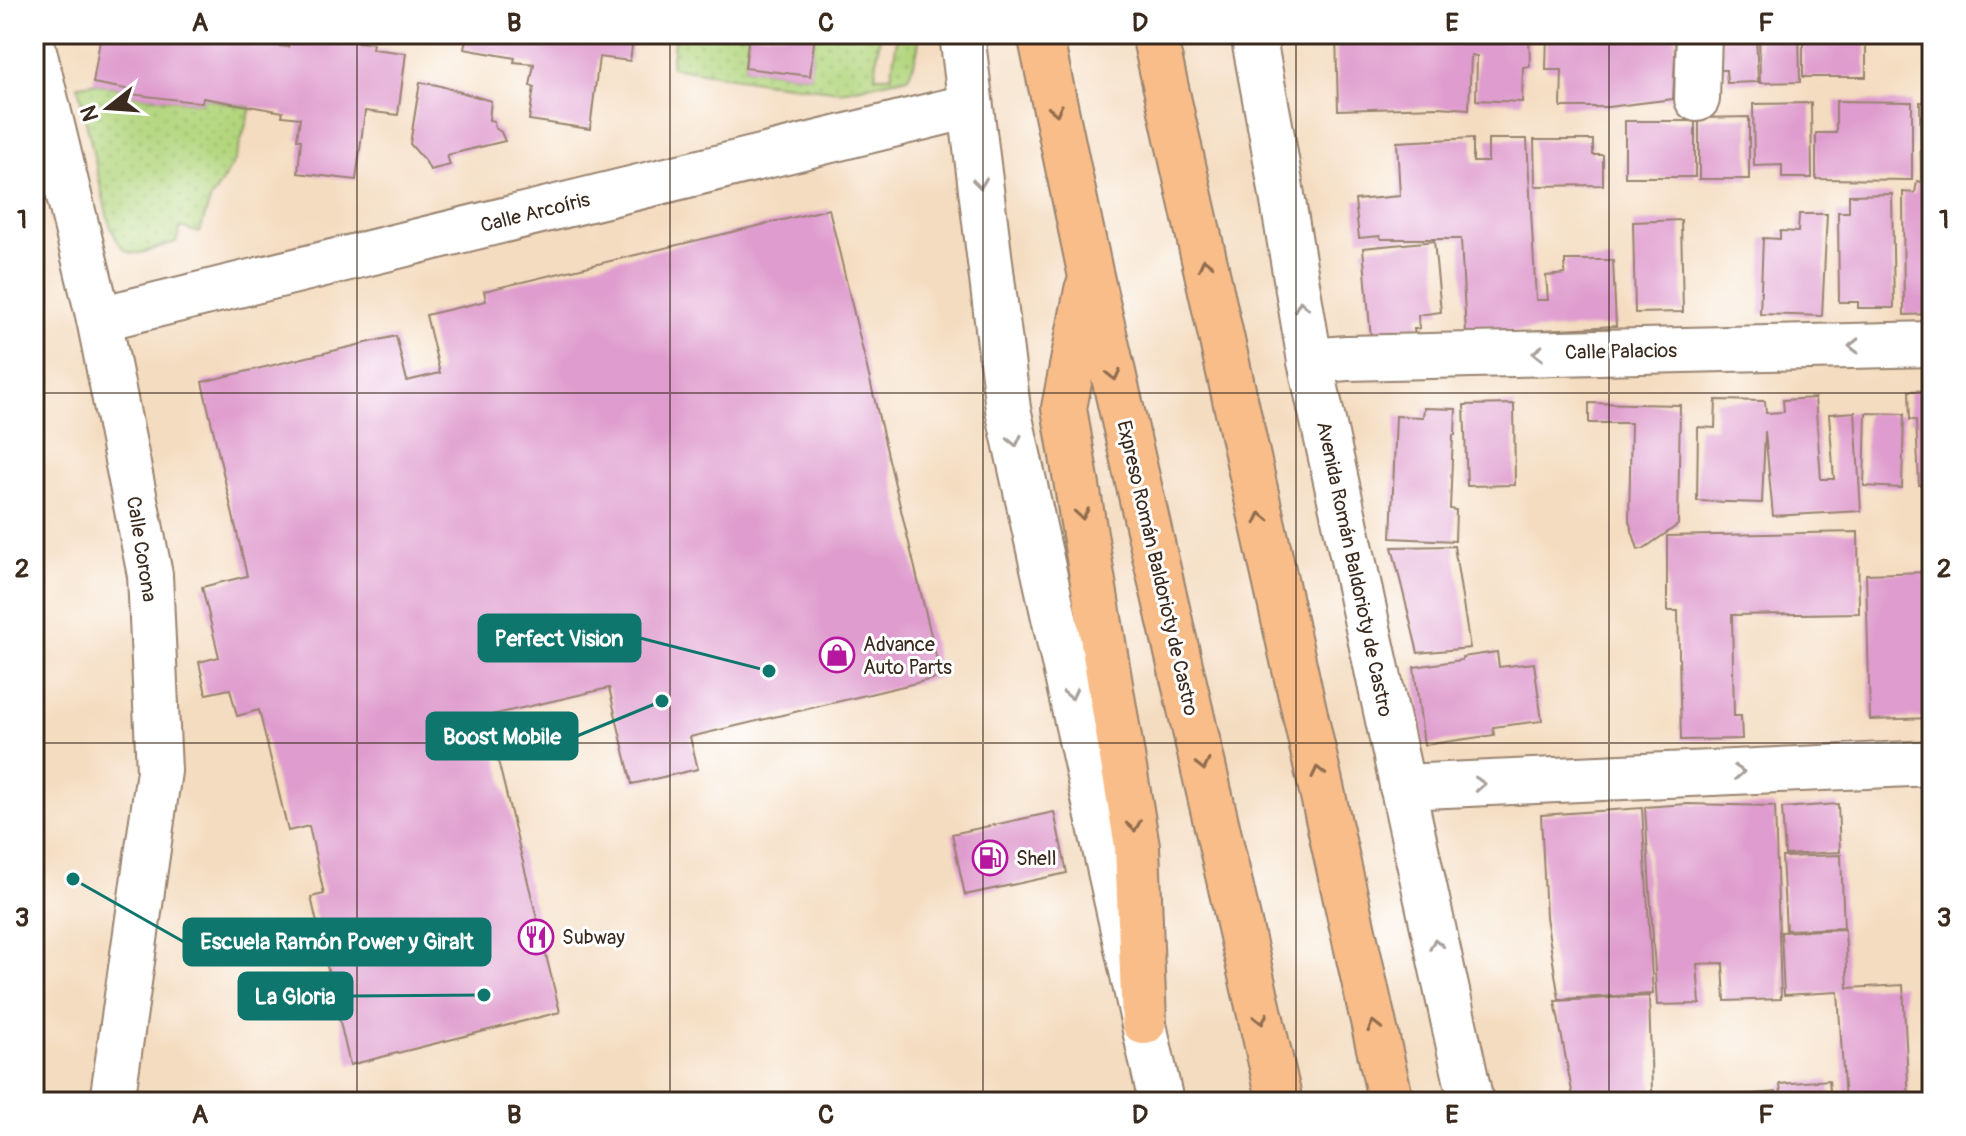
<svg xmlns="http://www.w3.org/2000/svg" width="1966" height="1136" font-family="Pangolin,sans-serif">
	<defs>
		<pattern id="green-dots" width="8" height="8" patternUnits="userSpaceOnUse" patternTransform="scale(2)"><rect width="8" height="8" fill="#b2d57d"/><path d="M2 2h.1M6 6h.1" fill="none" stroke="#9ab76c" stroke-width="1.8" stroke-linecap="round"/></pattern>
	</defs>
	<rect width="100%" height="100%" fill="#fff"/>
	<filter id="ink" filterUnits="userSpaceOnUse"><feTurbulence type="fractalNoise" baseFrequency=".0125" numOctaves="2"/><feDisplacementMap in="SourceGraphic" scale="16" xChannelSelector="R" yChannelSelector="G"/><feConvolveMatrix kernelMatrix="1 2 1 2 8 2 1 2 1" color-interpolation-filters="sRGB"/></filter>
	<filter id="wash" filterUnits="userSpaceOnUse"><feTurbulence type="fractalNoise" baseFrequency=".006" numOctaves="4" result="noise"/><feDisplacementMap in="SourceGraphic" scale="32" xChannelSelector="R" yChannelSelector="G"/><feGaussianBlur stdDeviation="1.8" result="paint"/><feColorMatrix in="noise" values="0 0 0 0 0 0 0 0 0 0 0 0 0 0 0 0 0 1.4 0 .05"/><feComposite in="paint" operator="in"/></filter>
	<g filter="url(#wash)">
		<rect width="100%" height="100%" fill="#f4dcc0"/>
		<g fill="url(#green-dots)" stroke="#76804e" stroke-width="2">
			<path d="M675,34H749L745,68L809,76L815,34H880L875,76H891L898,34H919C919,51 915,63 908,77L842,91L763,82L671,67Z"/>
			<path d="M93,83L131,90V94L202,103L203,98L251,108L235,160L210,201L199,233L181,227L176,242C136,254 124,267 108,219L78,85Z"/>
		</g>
		<g id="blocks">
			<g fill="#df9cce">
				<path d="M101,34H221L226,35V40L288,47L290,34H358L357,42L373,43L372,49L406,53L398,115L365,111L356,180L298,173L301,140L297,139L300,118L282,116L283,112L203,98L202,103L130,94L131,90L93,83Z"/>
				<path d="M467,34H634L630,61L599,57L590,129L529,120L534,87L530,86L534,64L514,62L515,58L464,49Z"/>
				<path d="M749,34H815L810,76L745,68Z"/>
				<path d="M1336,34H1529L1530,66L1523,67L1522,102L1476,100L1477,56L1471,55L1469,109L1438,107L1338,110Z"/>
				<path d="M1547,34H1676L1673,99L1608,107H1561L1562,70H1546Z"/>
				<path d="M1715,34H1756L1758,82L1727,83L1726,70H1714Z"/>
				<path d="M1759,34H1799L1800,82L1760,83Z"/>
				<rect x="1803" y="34" width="63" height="43"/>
				<path d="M420,82L437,85L491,101L489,120L494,121L495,128L501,132L505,141L447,155L450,165L430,170L426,162L410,144Z"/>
				<path d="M1836,101L1912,102V180L1816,179V133H1836Z"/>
				<path d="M1920,102L1932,103V314L1904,315L1903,192L1915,193L1917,181L1921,182Z"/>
				<path d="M1811,103L1812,178H1782V165L1754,166L1753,104Z"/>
				<path d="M1749,117V179H1699V118Z"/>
				<rect x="1625" y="121" width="70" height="56"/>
				<path d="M1473,138V162H1488V139H1527L1536,300H1548L1546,276L1565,274V260H1613L1616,326L1466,334L1461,239H1381L1380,236L1359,238L1355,200L1400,196L1397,142Z"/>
				<path d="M1534,140H1593V155H1603V185L1535,186Z"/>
				<path d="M1892,194L1894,308H1858V302H1839L1838,212H1849V195Z"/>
				<path d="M829,209L941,677L690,737L698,769L632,784L609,688L487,716L560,1012L350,1065L311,897L324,894L309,826L288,831L259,710L237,716L230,689L206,694L199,662L219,657L202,587L247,576L202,382L396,336L407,381L440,373L426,315L486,301L484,291Z"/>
				<path d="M1799,214H1827L1822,316L1760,314L1763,238L1780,239V231L1798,232Z"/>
				<path d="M1681,220L1683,312L1635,313L1633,222Z"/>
				<path d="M1434,241L1441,312L1418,315L1419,329H1414L1415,336L1371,339L1363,248Z"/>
				<path d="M1932,390V484L1919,485L1916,420H1910L1909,391Z"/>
				<path d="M1815,398L1821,479H1834L1829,414L1855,412L1861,511L1773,516L1765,431L1762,503L1697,501L1698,427L1715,428L1716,400L1765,401L1766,413L1784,412L1783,400Z"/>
				<path d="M1589,403L1680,405L1678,525L1643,549H1638L1629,521L1631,423H1589Z"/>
				<path d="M1514,404L1515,485L1467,486L1464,405Z"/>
				<path d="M1424,408L1456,409L1455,435H1453L1450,509L1456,510L1455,541L1391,538L1396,416L1423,417Z"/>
				<path d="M1866,413L1904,414L1902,488L1864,486Z"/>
				<path d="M1858,532L1859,613L1732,615L1734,716H1741L1742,739L1681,740L1678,611H1667V536Z"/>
				<path d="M1454,546L1470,648L1418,653L1392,547Z"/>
				<path d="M1926,572L1931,718L1870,720L1866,574Z"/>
				<path d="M1497,652L1499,667L1534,663L1542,721L1493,727L1494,735L1424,745L1414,667L1462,660V657Z"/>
				<path d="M1687,804L1775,806L1781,999L1725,1001L1723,963L1697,964L1700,1004L1657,1005L1645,807Z"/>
				<path d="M1838,804L1840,852L1785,855L1782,808Z"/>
				<path d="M1642,808L1653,994L1559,999L1546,917L1541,815Z"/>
				<path d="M1054,812L1067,873L965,895L952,834Z"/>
				<path d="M1841,855L1844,928L1786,930L1782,857Z"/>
				<path d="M1845,929L1848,988L1903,985L1909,1102H1845L1838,992L1784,995L1781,932Z"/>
				<path d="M1649,996L1652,1090L1655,1101L1574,1102L1555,1001Z"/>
				<path d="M1829,1080L1831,1102H1782L1780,1084Z"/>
				<path d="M1776,1092L1777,1102H1720L1719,1097Z"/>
			</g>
		</g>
	</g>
	<g filter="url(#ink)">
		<use href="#blocks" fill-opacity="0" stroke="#98836f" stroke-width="2"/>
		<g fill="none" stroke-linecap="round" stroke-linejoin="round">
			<g stroke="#98836f" stroke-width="48">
				<g id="minor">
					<path d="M962,34L1008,409L1161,1102"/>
					<path d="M1253,34L1272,136L1310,361L1471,1102"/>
					<path d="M34,51L99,319L150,575L159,771L112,1102"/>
					<path d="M1697,99L1699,34"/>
					<path d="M99,319L970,106"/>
					<path d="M1310,361L1347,358L1932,344"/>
					<path d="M1402,787L1932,763"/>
				</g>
			</g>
			<g stroke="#98836f" stroke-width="48">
				<g id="highway">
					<path d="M1040,34L1090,272L1280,1102"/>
					<path d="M1154,34L1391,1102"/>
					<path d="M1087,290L1064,408L1137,846L1144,1022"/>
				</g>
			</g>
			<use href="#minor" stroke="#fff" stroke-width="44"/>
			<use href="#highway" stroke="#f8bd89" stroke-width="44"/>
		</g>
		<defs><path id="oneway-chevron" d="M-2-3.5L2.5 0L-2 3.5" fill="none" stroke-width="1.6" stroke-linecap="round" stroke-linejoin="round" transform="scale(2)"/></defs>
		<g stroke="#906c4e">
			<use href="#oneway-chevron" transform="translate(1056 110) rotate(78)"/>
			<use href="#oneway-chevron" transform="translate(1205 264) rotate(-103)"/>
			<use href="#oneway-chevron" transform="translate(1114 375) rotate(77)"/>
			<use href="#oneway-chevron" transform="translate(1082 514) rotate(81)"/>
			<use href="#oneway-chevron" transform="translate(1261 518) rotate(-103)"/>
			<use href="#oneway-chevron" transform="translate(1203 765) rotate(77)"/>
			<use href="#oneway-chevron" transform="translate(1318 772) rotate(-103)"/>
			<use href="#oneway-chevron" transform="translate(1134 826) rotate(81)"/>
			<use href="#oneway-chevron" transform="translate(1261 1019) rotate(77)"/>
			<use href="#oneway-chevron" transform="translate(1374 1026) rotate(-103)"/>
		</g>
		<g stroke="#a79f9a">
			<use href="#oneway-chevron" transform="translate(980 183) rotate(83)"/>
			<use href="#oneway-chevron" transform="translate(1301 306) rotate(-99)"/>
			<use href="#oneway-chevron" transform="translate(1854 346) rotate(179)"/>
			<use href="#oneway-chevron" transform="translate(1538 353) rotate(179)"/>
			<use href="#oneway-chevron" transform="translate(1015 441) rotate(77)"/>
			<use href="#oneway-chevron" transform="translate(1071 694) rotate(77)"/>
			<use href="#oneway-chevron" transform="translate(1739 772) rotate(-3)"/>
			<use href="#oneway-chevron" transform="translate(1480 784) rotate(-3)"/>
			<use href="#oneway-chevron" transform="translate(1436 944) rotate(-102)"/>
		</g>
	</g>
	<path fill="none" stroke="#3b2a1e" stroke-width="2" stroke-opacity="0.55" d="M357,34V1102M670,34V1102M983,34V1102M1296,34V1102M1609,34V1102M34,393H1932M34,743H1932"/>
	<defs>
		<g id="shop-ring" transform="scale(1.8)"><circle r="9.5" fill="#fff" stroke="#b5179e" stroke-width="1.5"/><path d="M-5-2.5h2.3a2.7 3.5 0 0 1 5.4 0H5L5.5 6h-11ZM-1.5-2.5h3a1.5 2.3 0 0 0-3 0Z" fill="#b5179e"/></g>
		<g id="fuel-ring" transform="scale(1.8)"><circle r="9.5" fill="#fff" stroke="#b5179e" stroke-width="1.5"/><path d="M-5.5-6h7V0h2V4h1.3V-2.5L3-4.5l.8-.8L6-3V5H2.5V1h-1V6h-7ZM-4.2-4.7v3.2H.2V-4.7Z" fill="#b5179e"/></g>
		<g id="restaurant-ring" transform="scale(1.8)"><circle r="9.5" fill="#fff" stroke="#b5179e" stroke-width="1.5"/><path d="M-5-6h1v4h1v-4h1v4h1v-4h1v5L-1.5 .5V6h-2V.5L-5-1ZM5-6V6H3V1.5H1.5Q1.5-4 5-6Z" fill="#b5179e"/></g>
	</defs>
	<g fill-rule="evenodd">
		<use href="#shop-ring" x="837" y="655"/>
		<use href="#fuel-ring" x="990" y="858"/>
		<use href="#restaurant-ring" x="536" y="937"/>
	</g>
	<g text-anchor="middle" stroke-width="6" stroke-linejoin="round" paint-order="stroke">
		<g font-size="20" fill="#3b2a1e" stroke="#fff">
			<text transform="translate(535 212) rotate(-14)" y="7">Calle Arcoíris</text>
			<text transform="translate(1621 351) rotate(-1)" y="7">Calle Palacios</text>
			<text transform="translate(142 549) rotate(81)" y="7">Calle Corona</text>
			<text transform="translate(1158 568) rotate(77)" y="7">Expreso Román Baldorioty de Castro</text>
			<text transform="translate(1355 569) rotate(78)" y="7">Avenida Román Baldorioty de Castro</text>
		</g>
		<g font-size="20" fill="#3b2a1e" stroke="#fff" text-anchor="start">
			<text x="863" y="651">Advance<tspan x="863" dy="23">Auto Parts</tspan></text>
			<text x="1016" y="865">Shell</text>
			<text x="562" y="944">Subway</text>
		</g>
	</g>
	<path fill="none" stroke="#0f766e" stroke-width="3" d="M769 671L640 638M662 701L577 736M73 879L184 942M484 995L352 996"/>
	<g fill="#0f766e" stroke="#fff" stroke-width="3">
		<circle cx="769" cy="671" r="8"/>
		<circle cx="662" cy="701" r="8"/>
		<circle cx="73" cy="879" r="8"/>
		<circle cx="484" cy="995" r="8"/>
	</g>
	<g fill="#0f766e" stroke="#0f766e" stroke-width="3">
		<rect x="479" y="615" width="161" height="46" rx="8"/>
		<rect x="427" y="713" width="150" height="46" rx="8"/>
		<rect x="184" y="919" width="306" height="46" rx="8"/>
		<rect x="239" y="973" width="113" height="46" rx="8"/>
	</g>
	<g font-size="22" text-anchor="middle" font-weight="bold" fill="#fff">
		<text x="559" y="646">Perfect Vision</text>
		<text x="502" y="744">Boost Mobile</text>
		<text x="337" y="949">Escuela Ramón Power y Giralt</text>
		<text x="295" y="1004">La Gloria</text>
	</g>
	<rect width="1966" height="1136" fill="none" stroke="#fff" stroke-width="88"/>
	<g transform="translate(108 108) rotate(253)" stroke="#ffffff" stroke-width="6" paint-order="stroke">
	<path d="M0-6L14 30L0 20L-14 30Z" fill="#3b2a1e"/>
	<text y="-12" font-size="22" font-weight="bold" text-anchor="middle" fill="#3b2a1e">N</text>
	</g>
	<rect x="44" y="44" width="1878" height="1048" fill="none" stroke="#3b2a1e" stroke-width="3"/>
	<g font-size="26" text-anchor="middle" font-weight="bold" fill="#3b2a1e">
		<text x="200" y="31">A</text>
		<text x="514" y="31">B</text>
		<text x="826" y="31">C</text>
		<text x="1140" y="31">D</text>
		<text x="1452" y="31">E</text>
		<text x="1766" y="31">F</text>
		<text x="22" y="228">1</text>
		<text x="1944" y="228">1</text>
		<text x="22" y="577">2</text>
		<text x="1944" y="577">2</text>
		<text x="22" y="926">3</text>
		<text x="1944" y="926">3</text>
		<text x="200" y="1123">A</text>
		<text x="514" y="1123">B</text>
		<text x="826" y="1123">C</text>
		<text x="1140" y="1123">D</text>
		<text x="1452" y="1123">E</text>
		<text x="1766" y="1123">F</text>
	</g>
</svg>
